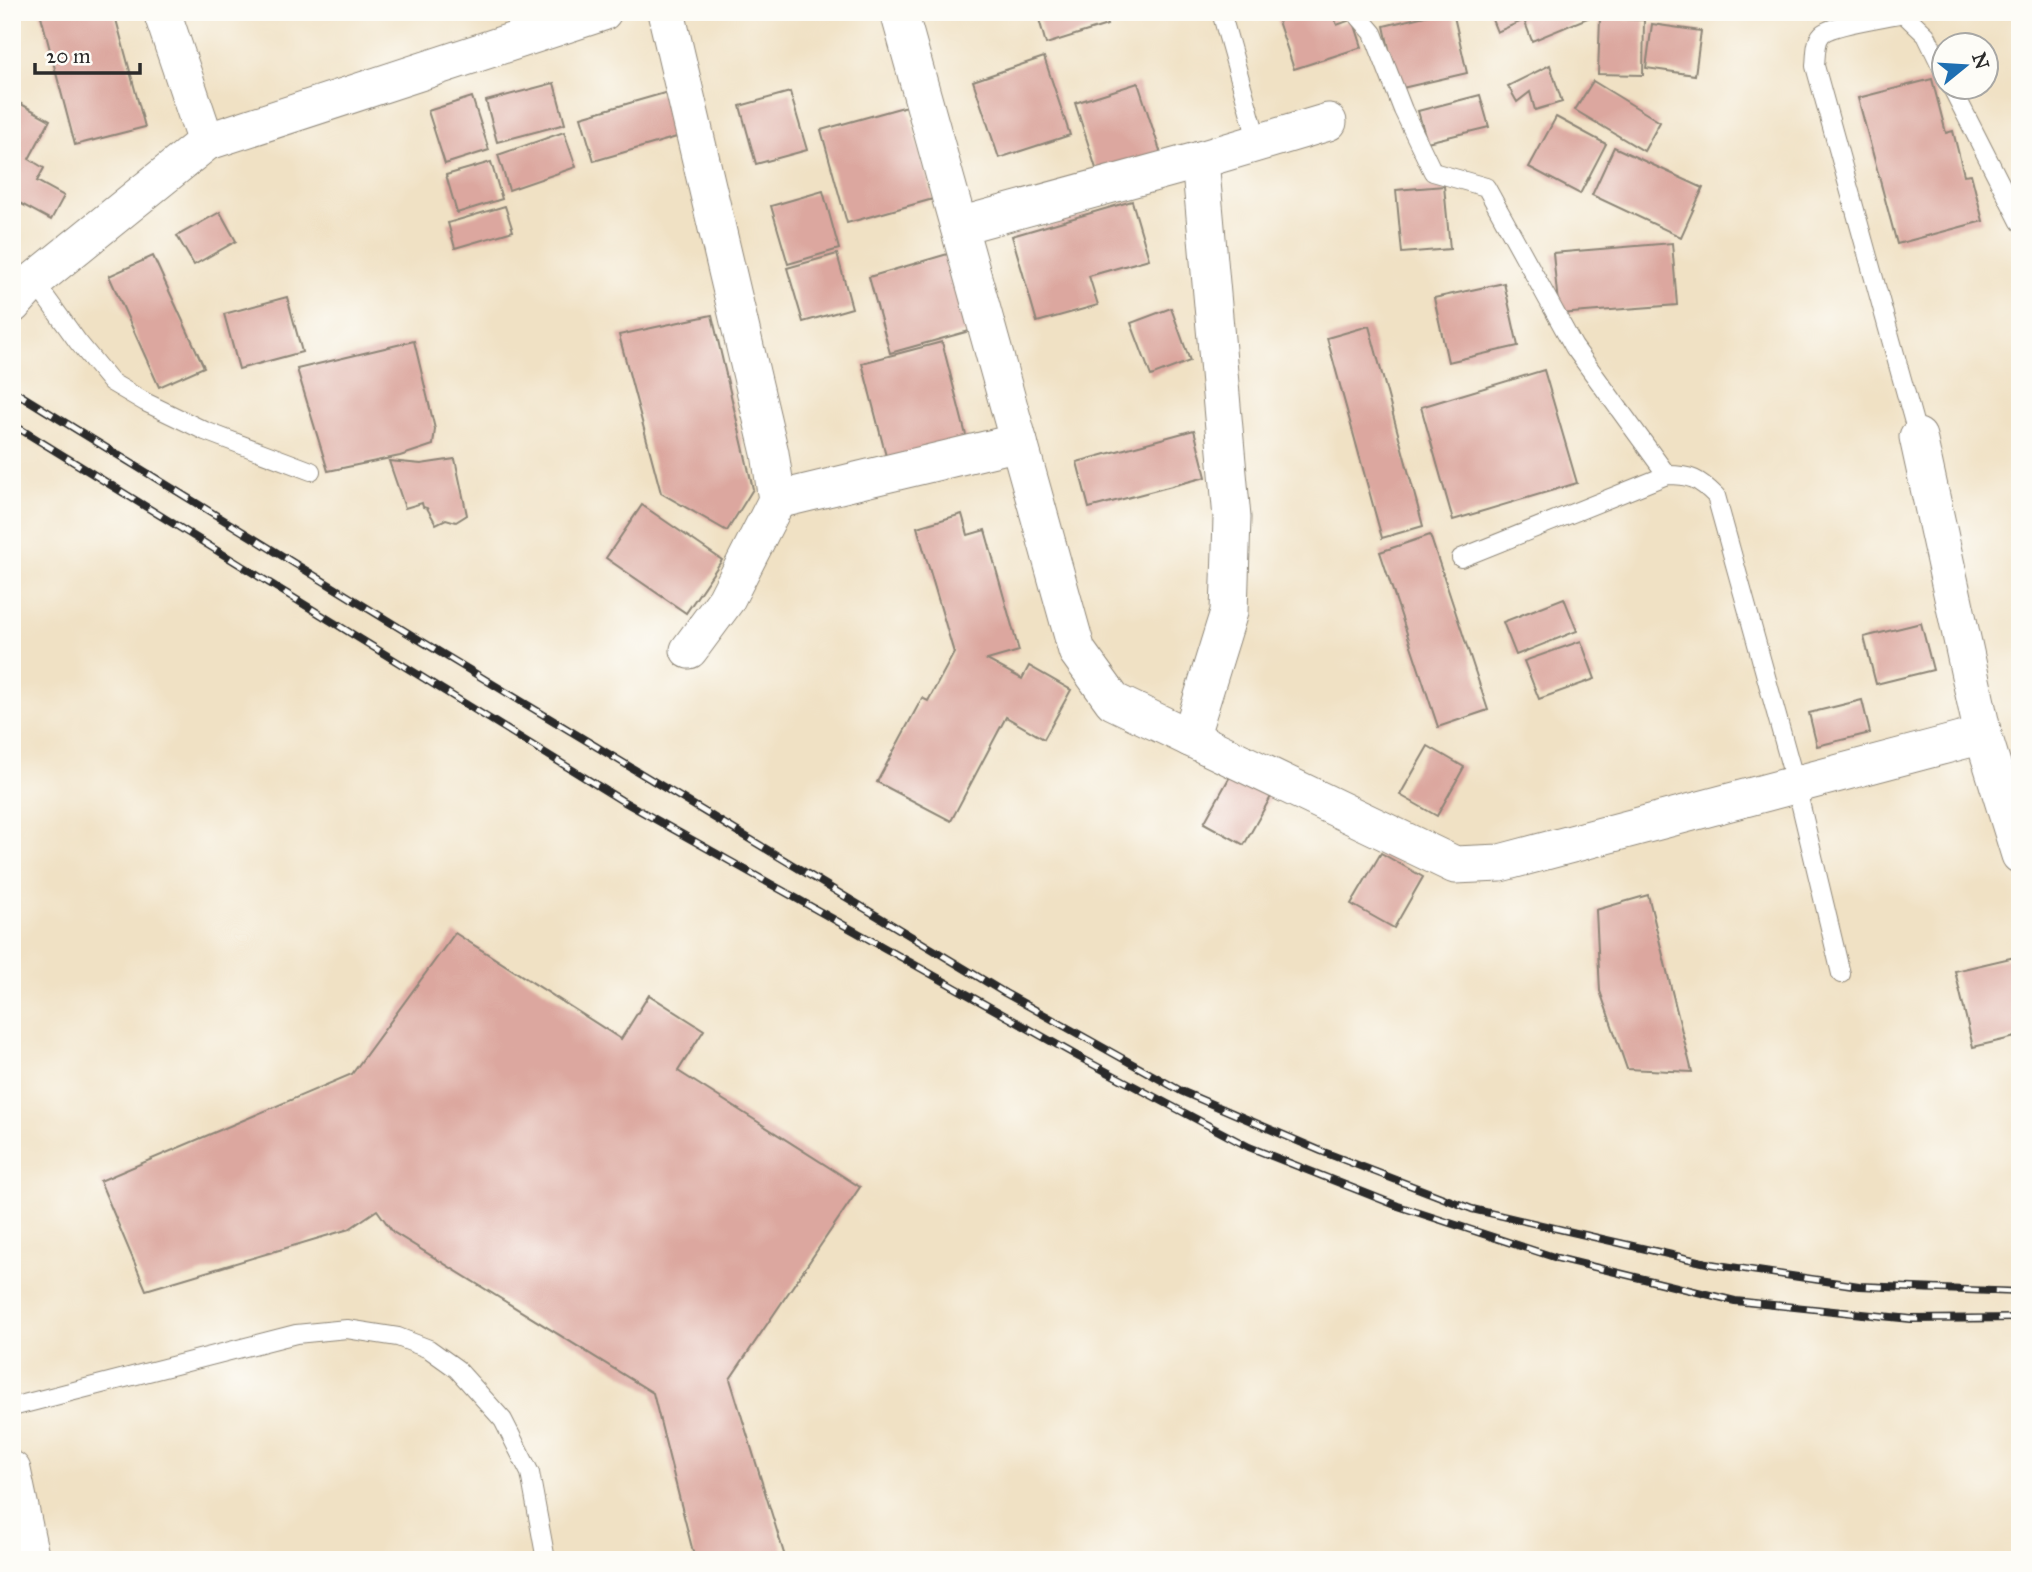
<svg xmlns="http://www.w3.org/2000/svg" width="2032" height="1572" font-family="'IM FELL Great Primer',serif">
	<rect width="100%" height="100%" fill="#fdfcf7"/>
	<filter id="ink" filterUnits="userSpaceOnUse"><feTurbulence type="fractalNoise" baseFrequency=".0143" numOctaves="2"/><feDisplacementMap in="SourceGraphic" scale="14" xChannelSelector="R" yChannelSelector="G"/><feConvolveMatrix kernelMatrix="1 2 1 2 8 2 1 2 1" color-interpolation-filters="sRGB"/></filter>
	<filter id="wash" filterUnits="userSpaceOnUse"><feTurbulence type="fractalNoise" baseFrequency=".00686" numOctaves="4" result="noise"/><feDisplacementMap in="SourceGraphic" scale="28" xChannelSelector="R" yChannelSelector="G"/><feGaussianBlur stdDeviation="1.57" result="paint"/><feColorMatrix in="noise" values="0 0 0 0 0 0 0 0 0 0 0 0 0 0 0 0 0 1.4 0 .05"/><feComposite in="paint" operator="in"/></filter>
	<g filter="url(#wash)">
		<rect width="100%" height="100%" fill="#f0e1c4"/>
		<g id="blocks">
			<g fill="#dca79f">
				<path d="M40,12H114L145,127L75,145Z"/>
				<path d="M1037,12H1103L1107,25L1046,44Z"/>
				<path d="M1275,12H1332L1337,25L1353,19L1362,47L1294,69Z"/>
				<path d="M1441,12H1453L1467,73L1398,89L1384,26Z"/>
				<path d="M1489,12H1588L1590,17L1532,41L1524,20L1497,32Z"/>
				<path d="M1600,18L1644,20L1643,75L1598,74Z"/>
				<path d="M1652,24L1701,31L1695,75L1646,68Z"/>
				<path d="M1044,57L1070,135L999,158L973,81Z"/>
				<path d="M1550,65L1562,102L1535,110L1530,92L1517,102L1508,86Z"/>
				<path d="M1932,79L1946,133L1953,131L1964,175L1971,174L1983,221L1897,244L1858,98Z"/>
				<path d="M1593,81L1660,122L1644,151L1575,110Z"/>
				<path d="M554,83L565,124L497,142L486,101Z"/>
				<path d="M1138,83L1163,160L1100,181L1075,103Z"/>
				<path d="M668,92L680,136L594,161L581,117Z"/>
				<path d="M790,92L807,150L756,164L740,106Z"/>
				<path d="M1480,95L1489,127L1427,142L1418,111Z"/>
				<path d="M472,97L489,150L445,164L428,111Z"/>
				<path d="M12,99L50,120L29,159L44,168L37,181L64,196L51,220L12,199Z"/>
				<path d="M907,106L933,199L847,223L821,130Z"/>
				<path d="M1556,117L1606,144L1580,194L1529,167Z"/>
				<path d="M564,132L576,167L509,190L498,155Z"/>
				<path d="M1614,147L1703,188L1681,237L1592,195Z"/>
				<path d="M491,162L502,199L457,213L446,175Z"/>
				<path d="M1444,186L1450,249L1402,253L1396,190Z"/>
				<path d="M823,191L839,249L788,264L771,206Z"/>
				<path d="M1132,201L1149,259L1089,276L1098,305L1037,322L1012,236Z"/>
				<path d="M505,206L513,231L455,248L448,223Z"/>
				<path d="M220,212L236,241L194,265L177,236Z"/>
				<path d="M1672,243L1677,305L1559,314L1553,253Z"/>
				<path d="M951,253L973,330L890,353L869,277Z"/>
				<path d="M837,254L852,308L803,322L787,268Z"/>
				<path d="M153,256L204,367L159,387L109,276Z"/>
				<path d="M1504,283L1518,346L1448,362L1434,298Z"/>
				<path d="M287,297L302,352L239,369L224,314Z"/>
				<path d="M1171,308L1190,361L1151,376L1131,323Z"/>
				<path d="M712,315L753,489L727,531L661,493L619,335Z"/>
				<path d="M1369,326L1423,526L1382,538L1327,338Z"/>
				<path d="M414,341L435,429L433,445L400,456L328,471L297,369Z"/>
				<path d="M942,342L969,447L889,468L862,363Z"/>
				<path d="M1544,370L1577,483L1453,520L1421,407Z"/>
				<path d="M1194,430L1206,477L1089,508L1077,462Z"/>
				<path d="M455,459L467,515L456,522L446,519L436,524L427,508L423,507L422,503L405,508L389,461L421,464Z"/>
				<path d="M642,505L722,560L686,613L606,558Z"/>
				<path d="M962,514L968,535L985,530L1019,651L987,660L1022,679L1029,666L1071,690L1044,739L1006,717L951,821L877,782L922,698L928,701L954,653L917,527Z"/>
				<path d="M1430,535L1488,710L1438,727L1380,552Z"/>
				<path d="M1564,598L1577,631L1516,655L1503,622Z"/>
				<path d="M1921,623L1933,670L1876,684L1864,637Z"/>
				<path d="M1581,641L1595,679L1539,699L1524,661Z"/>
				<path d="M1862,700L1870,733L1817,746L1809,713Z"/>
				<path d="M1428,746L1464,767L1437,816L1400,795Z"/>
				<path d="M1233,771L1273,793L1244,845L1204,823Z"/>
				<path d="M1381,853L1423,877L1394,928L1351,904Z"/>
				<path d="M1648,895L1692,1072L1627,1069L1600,991L1596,910Z"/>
				<path d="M455,933L621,1039L649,995L704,1030L678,1071L860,1187L730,1379L786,1560H695L653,1393L393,1232L377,1210L349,1229L146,1290L100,1181L352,1074Z"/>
				<path d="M2019,956L2020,1036L1973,1047L1955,971Z"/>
			</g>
		</g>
	</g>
	<g filter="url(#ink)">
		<use href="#blocks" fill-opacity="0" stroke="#8e8678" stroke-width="2"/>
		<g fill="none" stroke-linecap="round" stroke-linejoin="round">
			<g stroke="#8e8678" stroke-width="20">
				<g id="service">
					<path d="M1221,12L1258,143"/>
					<path d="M1355,12L1373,33L1403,110L1433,172L1486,187L1574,347L1667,475"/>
					<path d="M1952,88L2020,222"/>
					<path d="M34,281L78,342L111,382L145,402L205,431L311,471"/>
					<path d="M1918,437L1815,66C1816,57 1815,41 1822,34C1832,24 1888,17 1903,13L1926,35L1944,72"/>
					<path d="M1461,558L1667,475C1691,475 1699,479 1716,496L1796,785L1841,974"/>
					<path d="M12,1407L296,1334L347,1329L398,1337L429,1349L457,1369L503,1420L530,1473L546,1560"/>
				</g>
			</g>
			<g stroke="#8e8678" stroke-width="39">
				<g id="minor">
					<path d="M162,12L206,142"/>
					<path d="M666,12L770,453L777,500L726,600L689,650"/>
					<path d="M899,12L1077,651L1113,701L1455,865L1500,863L1983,735"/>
					<path d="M959,226L1200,160L1328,122"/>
					<path d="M12,305L34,281L206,142L603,12"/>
					<path d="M1918,437L1983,735L2020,855"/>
					<path d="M777,500L1019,442"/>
					<path d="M1190,738L1229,612L1232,518L1200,160"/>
					<path d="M12,1470L31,1560"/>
				</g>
			</g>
			<use href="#service" stroke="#fff" stroke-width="18"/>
			<use href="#minor" stroke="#fff" stroke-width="37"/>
			<g stroke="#2b2b2b" stroke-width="8">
				<g id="rail">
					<path d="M12,390L403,630L1005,993L1181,1091L1321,1151L1472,1209L1711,1264L1859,1286L2020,1292"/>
					<path d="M12,424L621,800L1079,1057L1249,1147L1398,1206L1557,1258L1735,1301L1911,1319L2020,1318"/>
				</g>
			</g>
			<use href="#rail" stroke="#fdfcf7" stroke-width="5" stroke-dasharray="16" stroke-linecap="butt"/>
		</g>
	</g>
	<rect width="2032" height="1572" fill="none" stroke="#fdfcf7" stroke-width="42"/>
	<g transform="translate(1965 66) rotate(72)"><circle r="33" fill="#fdfcf7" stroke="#a9a8a5" stroke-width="2"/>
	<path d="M0-5L12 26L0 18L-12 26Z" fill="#1f6fb2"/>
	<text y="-10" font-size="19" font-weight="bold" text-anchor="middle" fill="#2b2b2b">N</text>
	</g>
	<path d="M35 63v10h105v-10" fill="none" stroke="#2b2b2b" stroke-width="3.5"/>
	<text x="46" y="63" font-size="21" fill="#2b2b2b" stroke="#fdfcf7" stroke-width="5" paint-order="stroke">20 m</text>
</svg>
